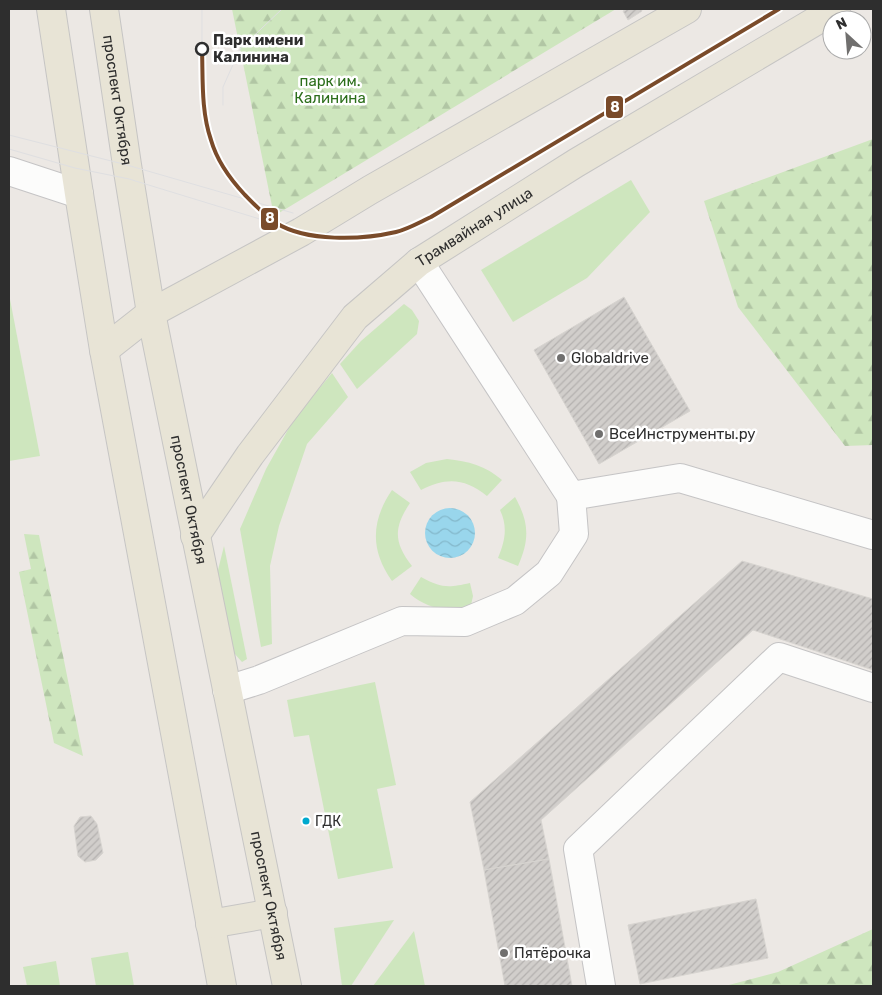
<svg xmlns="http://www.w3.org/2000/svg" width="882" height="995" font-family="Rubik,sans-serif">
	<defs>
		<pattern id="forest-firs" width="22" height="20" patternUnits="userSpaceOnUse" patternTransform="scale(1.25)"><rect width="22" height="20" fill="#cee6be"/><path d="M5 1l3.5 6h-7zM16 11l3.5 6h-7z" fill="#b1c6a4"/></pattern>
		<pattern id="water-waves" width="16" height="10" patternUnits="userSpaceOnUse" patternTransform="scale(1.25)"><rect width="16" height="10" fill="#99d6ec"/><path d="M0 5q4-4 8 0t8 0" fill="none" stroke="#84b8cb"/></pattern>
		<pattern id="building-hatch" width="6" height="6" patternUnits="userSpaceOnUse" patternTransform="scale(1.25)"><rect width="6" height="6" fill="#d1cecb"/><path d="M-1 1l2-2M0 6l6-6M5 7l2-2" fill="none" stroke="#b4b1af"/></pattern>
	</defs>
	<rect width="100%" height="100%" fill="#ece8e4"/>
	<g fill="#cee6be">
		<path d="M631,180L650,212L587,278L513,322L481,270Z"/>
		<path d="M9,294L40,456L9,461Z"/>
		<path d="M404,304L412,310L419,321L417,334L357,389L340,364L361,341Z"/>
		<path d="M332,373L348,397L307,444L279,526L270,566L272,644L261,647L240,529L266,469L294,419Z"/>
		<path d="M447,459C468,461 486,466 502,480L487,496C465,478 446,477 421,490L410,472L426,463Z"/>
		<path d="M392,490L410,503C394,527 393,542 412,566L392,581C370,550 371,521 392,490Z"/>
		<path d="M515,497C529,522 530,539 518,566L498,558C505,541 508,527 500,510Z"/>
		<path d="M224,546L247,659L242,662L234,653L217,574Z"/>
		<path d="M421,577C441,588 448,588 470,583L473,596L471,605C450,613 427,609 410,594Z"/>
		<path d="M375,682L396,785L377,789L393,868L338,879L309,735L294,737L287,700Z"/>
		<path d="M394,920L351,986H342L334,928Z"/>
		<path d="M414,931L425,986H373Z"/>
		<path d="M128,952L134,986H96L91,958Z"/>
		<path d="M56,961L60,986H27L23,967Z"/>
	</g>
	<g fill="url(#forest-firs)">
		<path d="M232,9H616L274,216Z"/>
		<path d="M873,139V445L845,446L738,307L704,201Z"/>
		<path d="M24,534L39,535L83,756L54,743L19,572L31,569Z"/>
		<path d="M873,929V986H725L778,972Z"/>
	</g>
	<circle fill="url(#water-waves)" cx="450" cy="533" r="25"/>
	<g fill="url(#building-hatch)" stroke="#d7d4d0">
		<path d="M628,9H641L642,11L628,20L623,11Z"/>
		<path d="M624,297L690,411L599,464L534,350Z"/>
		<path d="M742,561L873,599V670L753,630L541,820L549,859L484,870L470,802Z"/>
		<path d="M91,816L97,824L103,853L96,860L85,862L78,856L74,826L80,817Z"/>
		<path d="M549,859L572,986H505L484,870Z"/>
		<path d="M756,899L768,958L640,984L628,925Z"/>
	</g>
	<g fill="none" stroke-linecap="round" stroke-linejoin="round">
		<g stroke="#c5c4c5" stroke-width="30">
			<g id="minor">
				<path d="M9,171L79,194"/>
				<path d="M419,262L571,496"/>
				<path d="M227,690L259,680L402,621L465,622L515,601L549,573L574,534L571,496L680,478L873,535"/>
				<path d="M601,986L578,849L779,657L873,688"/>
			</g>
		</g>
		<g stroke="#c6c5c4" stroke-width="30">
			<g id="major">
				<path d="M51,9L79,194L104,350L222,986"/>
				<path id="s1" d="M104,9L127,165L151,313L287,986"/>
				<path d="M104,350L151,313L301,232L370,190L687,9"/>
				<path id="s2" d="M195,536L250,455L355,317L419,262L576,163L836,9"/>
				<path d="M210,924L273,913"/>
			</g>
		</g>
		<use href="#minor" stroke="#fcfcfb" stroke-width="28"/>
		<use href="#major" stroke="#e8e4d6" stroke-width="28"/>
		<g stroke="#dfdfe1" stroke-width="1">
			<path d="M202,9V49"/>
			<path d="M223,105V87L240,49L282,9"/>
			<path d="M9,135L127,165L293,213"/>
			<path d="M9,149L75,168L129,179L276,224"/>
		</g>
		<g stroke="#fff" stroke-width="8">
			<path id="tram-1" d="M202,49C203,79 201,111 211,140C217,161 230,179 245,195C254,204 265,216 276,223C307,242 361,240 396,232C408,229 420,222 431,217L779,9"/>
		</g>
		<use href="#tram-1" stroke="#7a4b2a" stroke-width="4"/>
	</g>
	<circle fill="#fff" stroke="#2e2e2e" stroke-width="2.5" cx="202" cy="49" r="6"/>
	<g fill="#706f6e" stroke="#fff" stroke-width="2">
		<circle cx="561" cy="358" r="5"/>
		<circle cx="599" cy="434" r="5"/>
		<circle cx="504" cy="953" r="5"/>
	</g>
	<circle fill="#00a9ce" stroke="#fff" stroke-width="2" cx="306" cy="821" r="4.5"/>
	<g text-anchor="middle" stroke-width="5" stroke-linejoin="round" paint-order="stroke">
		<g font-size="14" fill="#2e2e2e" stroke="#fff" text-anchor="start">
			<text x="315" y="826">ГДК</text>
		</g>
		<g font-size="15" font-weight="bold" fill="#2e2e2e" stroke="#fff" text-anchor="start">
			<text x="213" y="45">Парк имени<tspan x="213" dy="17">Калинина</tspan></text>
		</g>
		<g font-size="15" fill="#2c6e1b" stroke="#fff">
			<text x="330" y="86">парк им.<tspan x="330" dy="17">Калинина</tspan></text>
		</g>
		<g font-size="15" fill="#2e2e2e" stroke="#fff">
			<text dy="5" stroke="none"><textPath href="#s1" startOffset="92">проспект Октября</textPath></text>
			<text dy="5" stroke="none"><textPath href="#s2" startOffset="421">Трамвайная улица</textPath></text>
			<text dy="5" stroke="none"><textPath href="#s1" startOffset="498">проспект Октября</textPath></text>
			<text dy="5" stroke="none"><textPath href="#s1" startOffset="902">проспект Октября</textPath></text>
		</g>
		<g font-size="15" fill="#2e2e2e" stroke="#fff" text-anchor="start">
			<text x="571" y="363">Globaldrive</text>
			<text x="609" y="439">ВсеИнструменты.ру</text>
			<text x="514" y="958">Пятёрочка</text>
		</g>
	</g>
	<g stroke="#fff" stroke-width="2">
		<rect x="605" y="95" width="19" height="24" rx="5" fill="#7a4b2a"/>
		<rect x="260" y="207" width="19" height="24" rx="5" fill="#7a4b2a"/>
	</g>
	<g font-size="14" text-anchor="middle" font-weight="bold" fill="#fff">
		<text x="615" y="112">8</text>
		<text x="270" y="223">8</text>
	</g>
	<rect width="882" height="995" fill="none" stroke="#2e2e2e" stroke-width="20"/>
	<g transform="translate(847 35) rotate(334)"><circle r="24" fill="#ffffff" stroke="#ababab"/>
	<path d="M0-4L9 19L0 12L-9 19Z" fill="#706f6e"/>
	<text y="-8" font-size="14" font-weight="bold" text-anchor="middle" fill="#2e2e2e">N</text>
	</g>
</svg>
